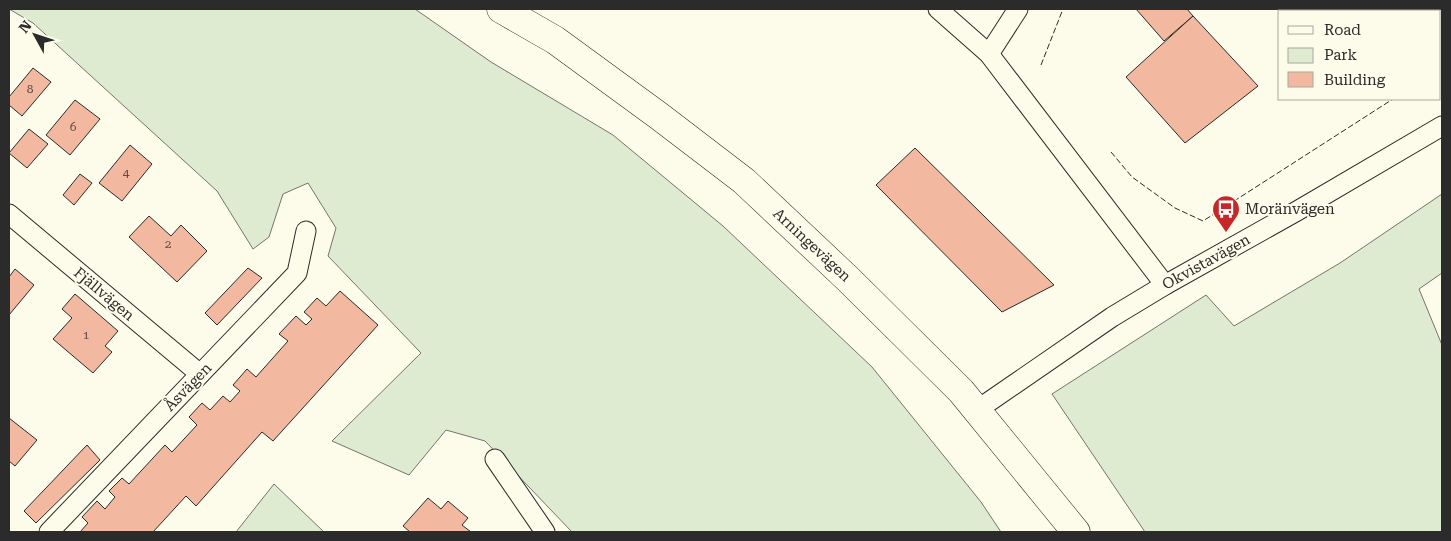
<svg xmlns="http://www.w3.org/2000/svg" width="1451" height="541" font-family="'Roboto Serif',serif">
	<rect width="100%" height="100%" fill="#fdfbea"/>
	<g fill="#deebd1" stroke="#74746e">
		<path d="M9,9H415L491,62L613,135L723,226L872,367L981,502L1001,532H572L485,441L446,430L409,475L332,441L421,353L328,256L336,228L308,183L283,194L269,237L253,249L217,191L33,23Z"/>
		<path d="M1442,194V273L1419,289L1442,345V532H1145L1052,394L1206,295L1234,326L1340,263Z"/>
		<path d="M274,484L324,532H236Z"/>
	</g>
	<g fill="#f2b8a0" stroke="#2b2b2b">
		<path d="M1136,9H1187L1193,16L1164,41Z"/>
		<path d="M1193,16L1258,86L1185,143L1126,77Z"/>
		<path d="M33,68L51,82L22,116L9,105V97Z"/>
		<path d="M75,100L100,119L70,155L46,135Z"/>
		<path d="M29,129L48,144L27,168L9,153Z"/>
		<path d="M130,145L152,164L122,201L99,183Z"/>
		<path d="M915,148L1054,285L1002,312L876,185Z"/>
		<path d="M80,174L92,183L74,205L63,195Z"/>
		<path d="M149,216L171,236L181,225L207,251L177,282L129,237Z"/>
		<path d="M248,268L262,278L217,325L205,313Z"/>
		<path d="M15,269L34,285L9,315V277Z"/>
		<path d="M340,291L378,325L273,441L262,432L196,506L186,496L153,532H80L88,523L82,517L97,501L105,509L115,497L109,491L122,478L129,484L165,445L172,452L197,425L189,417L202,403L210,410L223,396L230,402L240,391L233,385L247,369L256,377L288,341L279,334L296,316L306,325L312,319L304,312L317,298L326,306Z"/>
		<path d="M75,294L118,331L105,346L112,352L93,373L53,339L72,318L62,309Z"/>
		<path d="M9,418L37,440L15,466L9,461Z"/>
		<path d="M87,445L100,460L36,523L24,511Z"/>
		<path d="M428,498L441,509L448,501L468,518L462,525L471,532H410L403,526Z"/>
	</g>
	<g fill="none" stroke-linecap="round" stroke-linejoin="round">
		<g stroke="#2b2b2b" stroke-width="21">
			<g id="street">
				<path d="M938,9L989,54L1165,285"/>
				<path d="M989,54L1018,9"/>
				<path d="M9,214L200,374"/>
				<path d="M977,410L1112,317L1165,285L1297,211L1442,126"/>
				<path d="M495,459L545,532"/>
				<path d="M49,532L297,273L306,231"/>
			</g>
		</g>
		<g stroke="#2b2b2b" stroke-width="29">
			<path id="primary" d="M501,9L555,40L659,116L744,181L848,279L961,391L1076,532"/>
		</g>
		<use href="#street" stroke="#fdfbea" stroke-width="19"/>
		<use href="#primary" stroke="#fdfbea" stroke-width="28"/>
		<g stroke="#2b2b2b" stroke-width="1" stroke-dasharray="6 2.5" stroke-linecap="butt">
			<path d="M1376,9L1378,11"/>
			<path d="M1041,65L1063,9"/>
			<path d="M1111,152L1132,177L1175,208L1203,221L1393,99"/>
		</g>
	</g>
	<defs>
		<g id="bus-pin" transform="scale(1.4375)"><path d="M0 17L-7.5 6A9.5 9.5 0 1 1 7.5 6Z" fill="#c62828" stroke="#fdfbea"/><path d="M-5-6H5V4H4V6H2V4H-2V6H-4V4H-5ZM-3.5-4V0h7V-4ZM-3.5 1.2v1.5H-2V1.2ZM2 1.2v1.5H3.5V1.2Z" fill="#fff"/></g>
	</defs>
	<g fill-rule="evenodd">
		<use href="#bus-pin" x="1226" y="209"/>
	</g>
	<g text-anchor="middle" stroke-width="4" stroke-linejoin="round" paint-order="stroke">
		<g font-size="12" fill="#5d4e48">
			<text x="30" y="93">8</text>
			<text x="73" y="131">6</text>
			<text x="126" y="177">4</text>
			<text x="168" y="248">2</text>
			<text x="86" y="339">1</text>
		</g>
		<g font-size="15" fill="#2b2b2b" stroke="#fdfbea" text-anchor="start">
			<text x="1245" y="214">Moränvägen</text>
		</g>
		<g font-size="15" fill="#2b2b2b" stroke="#fdfbea">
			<text transform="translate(812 245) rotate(43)" y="5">Arningevägen</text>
			<text transform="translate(1206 262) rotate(-29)" y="5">Okvistavägen</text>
			<text transform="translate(104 294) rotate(40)" y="5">Fjällvägen</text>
			<text transform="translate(188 387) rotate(-46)" y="5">Åsvägen</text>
		</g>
	</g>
	<rect width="1451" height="541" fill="none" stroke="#2b2b2b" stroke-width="20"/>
	<rect x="1278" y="10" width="162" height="90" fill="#fdfbea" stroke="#a9a89e"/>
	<rect x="1288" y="26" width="25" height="8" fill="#fdfbea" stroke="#a9a89e"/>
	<text x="1324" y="35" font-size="15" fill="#2b2b2b">Road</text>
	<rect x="1288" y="48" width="25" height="15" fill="#deebd1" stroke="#a9a89e"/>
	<text x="1324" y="60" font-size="15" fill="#2b2b2b">Park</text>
	<rect x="1288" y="72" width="25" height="15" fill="#f2b8a0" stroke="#a9a89e"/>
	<text x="1324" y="85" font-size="15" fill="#2b2b2b">Building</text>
	<g transform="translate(35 35) rotate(310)" stroke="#fdfbea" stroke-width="4" paint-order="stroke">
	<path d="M0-4L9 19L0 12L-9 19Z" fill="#2b2b2b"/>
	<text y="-8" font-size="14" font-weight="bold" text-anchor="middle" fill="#2b2b2b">N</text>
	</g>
</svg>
